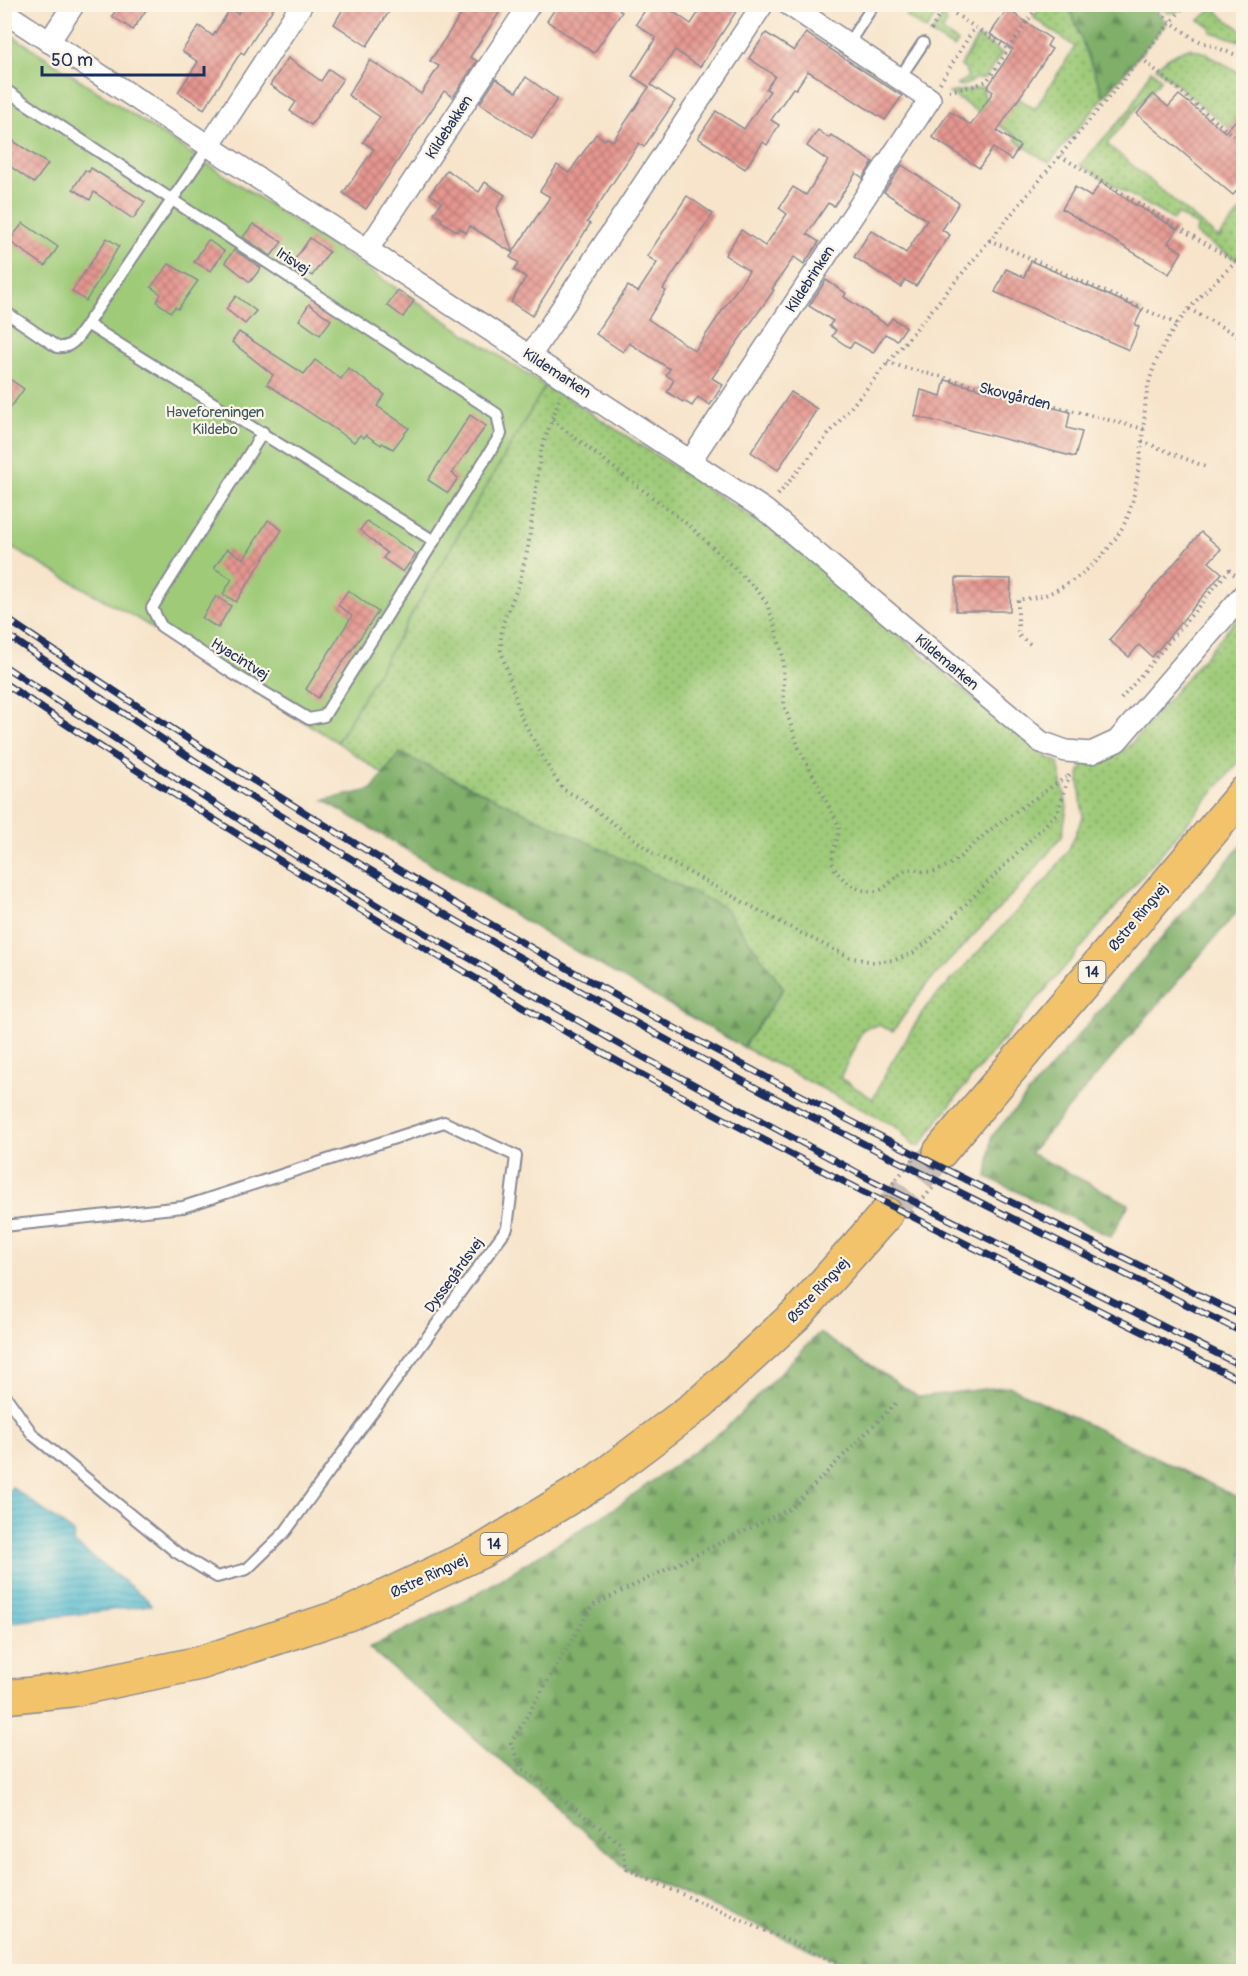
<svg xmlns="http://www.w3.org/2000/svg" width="1248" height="1976" font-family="Pangolin,sans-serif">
	<defs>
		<pattern id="grass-dots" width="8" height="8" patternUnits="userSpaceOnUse" patternTransform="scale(1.5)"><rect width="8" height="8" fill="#9fcb79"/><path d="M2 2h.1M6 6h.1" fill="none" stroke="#81a566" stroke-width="1.8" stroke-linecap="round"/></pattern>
		<pattern id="forest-firs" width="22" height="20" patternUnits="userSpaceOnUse" patternTransform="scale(1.5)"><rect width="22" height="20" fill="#7faf69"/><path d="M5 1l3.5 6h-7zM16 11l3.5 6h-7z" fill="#678f5a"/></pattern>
		<pattern id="water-rules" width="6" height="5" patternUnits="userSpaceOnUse" patternTransform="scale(1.5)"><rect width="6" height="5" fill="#54bcd1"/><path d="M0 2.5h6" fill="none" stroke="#4599ad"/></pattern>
		<pattern id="building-cross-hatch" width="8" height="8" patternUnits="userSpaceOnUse" patternTransform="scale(1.5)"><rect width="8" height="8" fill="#e5968f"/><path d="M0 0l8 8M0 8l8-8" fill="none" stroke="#b97b78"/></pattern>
	</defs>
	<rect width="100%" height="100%" fill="#fcf5e5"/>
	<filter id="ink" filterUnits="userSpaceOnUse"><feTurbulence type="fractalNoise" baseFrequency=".0167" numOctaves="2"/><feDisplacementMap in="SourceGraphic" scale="12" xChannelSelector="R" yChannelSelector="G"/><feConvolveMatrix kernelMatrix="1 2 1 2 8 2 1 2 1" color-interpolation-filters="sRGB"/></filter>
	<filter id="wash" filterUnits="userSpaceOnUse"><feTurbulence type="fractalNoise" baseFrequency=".008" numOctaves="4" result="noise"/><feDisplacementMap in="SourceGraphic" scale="24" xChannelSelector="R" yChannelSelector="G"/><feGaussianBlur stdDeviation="1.35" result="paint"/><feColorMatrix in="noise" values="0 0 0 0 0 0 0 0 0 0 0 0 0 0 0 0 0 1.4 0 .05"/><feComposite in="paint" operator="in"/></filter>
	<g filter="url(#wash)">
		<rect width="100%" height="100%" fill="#f7e4cb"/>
		<g fill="url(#grass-dots)" stroke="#5d7d6c" stroke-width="1.5">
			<path d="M914,4L929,5L939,11L926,30L906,16Z"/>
			<path d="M1068,4L1104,97L1049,163L1015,140L1017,137L949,93L983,87L985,97L1003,109L1019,99L1035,109L1075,47L1033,17L1042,5Z"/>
			<path d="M1155,5H1183L1177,12L1168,13Z"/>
			<path d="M1214,7L1223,17L1243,31V42L1211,32L1210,26L1199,20Z"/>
			<path d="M944,14L947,16L945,18L947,23L942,31L958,42L954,48L931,34Z"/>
			<path d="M978,37L1002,53L985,78L974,79C970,84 963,87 957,85L968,77L965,69L960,66Z"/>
			<path d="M1189,48L1205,53L1243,75V111L1229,128L1156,68C1165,58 1176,52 1189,48Z"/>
			<path d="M1151,70L1161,79L1107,144L1218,238L1243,208V251L1235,259L1195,234L1198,226L1177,214L1173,220L1080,165L1131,108Z"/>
			<path d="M545,386L574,402L757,521L765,523L1040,754L1058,762L1067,807L1062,836L1026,880L926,985L893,1031L878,1025L863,1029L840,1078L873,1099L891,1063L926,1007L1048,878L1069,849L1083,817L1079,781L1080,770L1085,763C1103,764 1117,754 1131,744L1243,611V757L985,1061L942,1115L920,1146L912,1144L898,1128L743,1047L784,988L400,753L383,774L337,742Z"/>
		</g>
		<g fill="url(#forest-firs)" stroke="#4d6f64" stroke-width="1.5">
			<path d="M1068,5H1148L1162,16L1166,24L1104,97Z"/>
			<path d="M400,753L724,907L784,988L743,1047L553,938L324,800L371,790Z"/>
			<path d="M1243,843V905L1030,1153L1129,1204L1111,1237L987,1177L992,1136Z"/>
			<path d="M819,1333L919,1397L1009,1386L1243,1500V1971H861L627,1870L610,1853L369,1648L478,1593L612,1510L726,1428Z"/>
		</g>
		<path fill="#9fcb79" stroke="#5d7d6c" stroke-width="1.5" d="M4,30L545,386L337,742L133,616L5,544Z"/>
		<path fill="url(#water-rules)" stroke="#387698" stroke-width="1.5" d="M12,1487L74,1533L73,1542L148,1600L151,1605L5,1623V1496Z"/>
		<g id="blocks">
			<g fill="url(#building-cross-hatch)">
				<path d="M120,4H150L133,30L112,16Z"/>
				<path d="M243,4H276L244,54L241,52L204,109L178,92L198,62L182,51L199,26L213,36L230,9L238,14Z"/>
				<path d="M346,4H394L367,46L334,24Z"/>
				<path d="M468,4H505L470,57L477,61L453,97L444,91L366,209L343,193L374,149L363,142L380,117L348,95L370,60L421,94L439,66L430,61Z"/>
				<path d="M558,4H611L622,12L594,53L547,21Z"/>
				<path d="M649,4H662L691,24L704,4H741L700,67L675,50L651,85L675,101L644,147L639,143L587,222L590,224L532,316L511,302L526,277L514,270L519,263L510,257L513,253L470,226L466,233L460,228L458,232L441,221L442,219L434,213L442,202L430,194L447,170L479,192L485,182L505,195L497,208L513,252L550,197L540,191L557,165L569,173L596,134L605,140L607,138L613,141L649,87L632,76L656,38L636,24Z"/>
				<path d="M1007,9L1051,39L1047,46L1052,49L997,131L1020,146L1011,160L993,148L979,168L932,137L950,111L971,125L993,92L987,88L1013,49L990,34Z"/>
				<path d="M766,33L794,51L806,33L902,96L885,120L808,71L796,89L793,88L771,120L779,125L767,145L763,142L745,169L698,138L716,111L744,129L770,91L766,89L775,76L749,58Z"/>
				<path d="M288,58L321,81L329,69L343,79L311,125L290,111L296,102L270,85Z"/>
				<path d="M526,77L557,99L532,138L480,103L496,79L516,92Z"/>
				<path d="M1153,94L1168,107L1179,95L1225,132L1244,111V183L1233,195L1137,114Z"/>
				<path d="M818,130L829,138L831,135L873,162L863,178L856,173L834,206L828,203L807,234L819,242L804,264L794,257L772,289L774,290L712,378L723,385L710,405L698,397L692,406L684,401L683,402L667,392L674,380L666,375L670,369L629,343L623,352L596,334L628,286L638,292L657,263L647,256L687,196L713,214L663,289L666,291L648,319L695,351L749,271L725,255L741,230L765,246L787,214L779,208L793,187L806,195L828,161L807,146Z"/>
				<path d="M4,135L48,164L34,183L4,162Z"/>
				<path d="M902,165L959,203L942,230L950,235L916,286L905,280L901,287L854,257L871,230L906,253L927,220L884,192Z"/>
				<path d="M91,168L145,202L133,219L94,192L90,200L73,189L85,170L89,172Z"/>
				<path d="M1101,182L1135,205V204L1177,229L1168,243L1182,252L1169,274L1062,209L1075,187L1091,197Z"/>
				<path d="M23,223L58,247L45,266L9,241Z"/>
				<path d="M253,224L282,242L271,256L243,237Z"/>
				<path d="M107,238L119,246L86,301L72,291Z"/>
				<path d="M310,238L329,252L312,276L293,262Z"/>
				<path d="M208,240L224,251L211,271L194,262Z"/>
				<path d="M234,250L261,268L250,282L225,262Z"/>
				<path d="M1031,261L1142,310L1135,325L1139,327L1129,350L995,292L1006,269L1024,277Z"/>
				<path d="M169,264L198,281L178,309L175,307L171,312L157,302L161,294L151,287Z"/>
				<path d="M826,280L846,293L844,297L887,325L892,318L906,327L897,340L885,334L873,353L854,342L850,348L832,336L836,330L829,326L833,321L809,306Z"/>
				<path d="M398,290L414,301L403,317L387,305Z"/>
				<path d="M236,296L256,311L245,324L226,309Z"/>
				<path d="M309,304L331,320L320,335L299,320Z"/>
				<path d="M239,332L304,374L315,360L341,379L348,368L385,395L377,406L409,428L393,449L382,443L381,445L366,435L364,438L360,435L354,442L267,384L273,375L232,342Z"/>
				<path d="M4,375L24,389L4,417Z"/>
				<path d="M945,380L1070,412L1067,428L1082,432L1075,457L915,416L921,390L941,396Z"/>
				<path d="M791,392L817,409L778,470L751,452Z"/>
				<path d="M470,415L486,426L452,473L458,478L448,493L428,480Z"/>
				<path d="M268,520L282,530L236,602L223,594L232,579L214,568L227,549L244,559Z"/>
				<path d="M367,521L416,554L403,572L383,558L387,553L360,530Z"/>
				<path d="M1201,532L1221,549L1209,562L1222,573L1152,657L1139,645L1129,657L1109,640Z"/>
				<path d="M956,578L1011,579L1010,611H956Z"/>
				<path d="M348,590L378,612L318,698L306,689L352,616L338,605Z"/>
				<path d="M216,596L231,606L218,628L202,618Z"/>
			</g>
		</g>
	</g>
	<g filter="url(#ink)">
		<use href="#blocks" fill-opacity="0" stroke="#898a94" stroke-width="1.5"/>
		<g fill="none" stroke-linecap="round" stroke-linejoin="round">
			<path stroke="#cbc0b5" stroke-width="33" stroke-dasharray="33 16" stroke-linecap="butt" d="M886,1214L940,1152"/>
			<g stroke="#898a94" stroke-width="14">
				<g id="service">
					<path d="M848,44L874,4"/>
					<path d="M899,79L923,43"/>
					<path d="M4,89L497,414L501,434L434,541L87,324C79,335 73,349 57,347L4,311"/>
					<path d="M87,324L209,146"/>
					<path d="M263,432L152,608L161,626L232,673L309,719L324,716L434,541"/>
					<path d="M4,1226L183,1207L444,1122L516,1156L507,1228L285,1532L247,1569L217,1577L176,1552L33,1435L4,1394"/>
				</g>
			</g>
			<g stroke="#898a94" stroke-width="24">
				<g id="minor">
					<path d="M4,12L765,510L1041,742L1066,751L1091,753L1117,741L1244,594"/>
					<path d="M49,42L74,4"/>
					<path d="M209,146L302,4"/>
					<path d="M368,249L530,4"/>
					<path d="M530,356L763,4"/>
					<path d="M691,460L930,99L788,4"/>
				</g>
			</g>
			<g stroke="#898a94" stroke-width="36">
				<g id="primary">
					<path d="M940,1152L1244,793"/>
					<path d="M4,1697L71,1690L200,1663L348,1614L482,1551L598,1480L700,1403L798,1313L886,1214"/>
				</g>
			</g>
			<g stroke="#898a94" stroke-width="4" stroke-dasharray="1.5 4.5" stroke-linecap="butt">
				<path d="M940,4L1008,49"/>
				<path d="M1152,4L1171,22L1194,39L1244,58"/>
				<path d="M931,30L944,7"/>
				<path d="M1141,58L1244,145"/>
				<path d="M940,83L975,27"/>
				<path d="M949,91L974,86L987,81L1039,4"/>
				<path d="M1060,156L1236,262"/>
				<path d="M989,240L1177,324"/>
				<path d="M1189,309L1244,339"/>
				<path d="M887,363L1144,429"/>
				<path d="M559,400L541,450L528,548L519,584L503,623L501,636V651L522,719L553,775L564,790L578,797L653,853L795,930L849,957L872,962L895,960L913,953L931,939L1058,812L1070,772"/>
				<path d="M552,420L691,527L757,590L767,604L774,623L783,657L784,705L799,748L836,820C837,823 839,826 839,829C839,842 827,856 835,869C843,883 866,897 882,889C891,884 897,873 908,870C916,868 926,874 935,871C958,864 972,844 990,830C1016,811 1043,793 1069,775"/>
				<path d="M1142,441L1206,467"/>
				<path d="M778,495L1186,4"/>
				<path d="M1030,644L1018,635V600C1027,598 1037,598 1045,595C1079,582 1113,551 1127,518C1136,495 1139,466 1142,441C1145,423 1144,404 1148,387C1160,332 1203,291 1244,255"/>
				<path d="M1121,699L1229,570L1236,576"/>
				<path d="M889,1188L915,1157"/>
				<path d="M912,1212L940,1179"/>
				<path d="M859,1972L627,1870L621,1844L520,1767L511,1743L592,1606L791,1508L896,1403"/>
			</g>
			<use href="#service" stroke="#fff" stroke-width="10"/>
			<use href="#minor" stroke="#fff" stroke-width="21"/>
			<use href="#primary" stroke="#f2c36a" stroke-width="33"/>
			<g stroke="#1b2f5e" stroke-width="7">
				<g id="rail">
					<path d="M4,617C214,760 429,893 651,1015C845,1122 1045,1219 1244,1317"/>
					<path d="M4,633C66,674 127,716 189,757C334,852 486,939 638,1024C836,1134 1041,1232 1244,1333"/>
					<path d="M4,666L277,844L380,907L628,1049L873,1181L1244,1367"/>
					<path d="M4,683C159,787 316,885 477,979C525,1007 571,1036 619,1062C824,1175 1034,1278 1244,1382"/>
				</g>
			</g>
			<use href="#rail" stroke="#fcf5e5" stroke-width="4.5" stroke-dasharray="14" stroke-linecap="butt"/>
		</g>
	</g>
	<g text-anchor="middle" stroke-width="4.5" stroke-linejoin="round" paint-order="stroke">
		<g fill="#fcf5e5" stroke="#5e6a86" stroke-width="1.5">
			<rect x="1078.5" y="961" width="27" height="22" rx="4.5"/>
			<rect x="480.5" y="1533" width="27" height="22" rx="4.5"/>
		</g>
		<g font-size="14" font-weight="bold" fill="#1b2f5e">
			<text x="1092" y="977">14</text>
			<text x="494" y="1549">14</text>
		</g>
		<g font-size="15" fill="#1b2f5e" stroke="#fcf5e5">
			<text transform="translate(449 127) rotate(-57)" y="5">Kildebakken</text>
			<text transform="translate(293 261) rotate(33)" y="5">Irisvej</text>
			<text transform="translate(810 279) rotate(-57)" y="5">Kildebrinken</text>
			<text transform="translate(557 373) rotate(33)" y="5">Kildemarken</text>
			<text transform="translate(1015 396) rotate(14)" y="5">Skovgården</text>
			<text transform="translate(240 659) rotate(32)" y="5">Hyacintvej</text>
			<text transform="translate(947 662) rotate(40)" y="5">Kildemarken</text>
			<text transform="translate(1138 917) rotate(-50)" y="5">Østre Ringvej</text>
			<text transform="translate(454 1275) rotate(-54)" y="5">Dyssegårdsvej</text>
			<text transform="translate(818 1290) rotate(-47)" y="5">Østre Ringvej</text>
			<text transform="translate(429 1576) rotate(-25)" y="5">Østre Ringvej</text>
		</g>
		<g font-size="15" fill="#3c5665" stroke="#fcf5e5">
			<text x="215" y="417">Haveforeningen<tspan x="215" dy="17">Kildebo</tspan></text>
		</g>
	</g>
	<rect width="1248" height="1976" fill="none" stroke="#fcf5e5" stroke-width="24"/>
	<path d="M42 66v9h162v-9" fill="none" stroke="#1b2f5e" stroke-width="3"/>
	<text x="51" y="66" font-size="18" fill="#1b2f5e" stroke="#fcf5e5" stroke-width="4.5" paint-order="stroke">50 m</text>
</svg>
